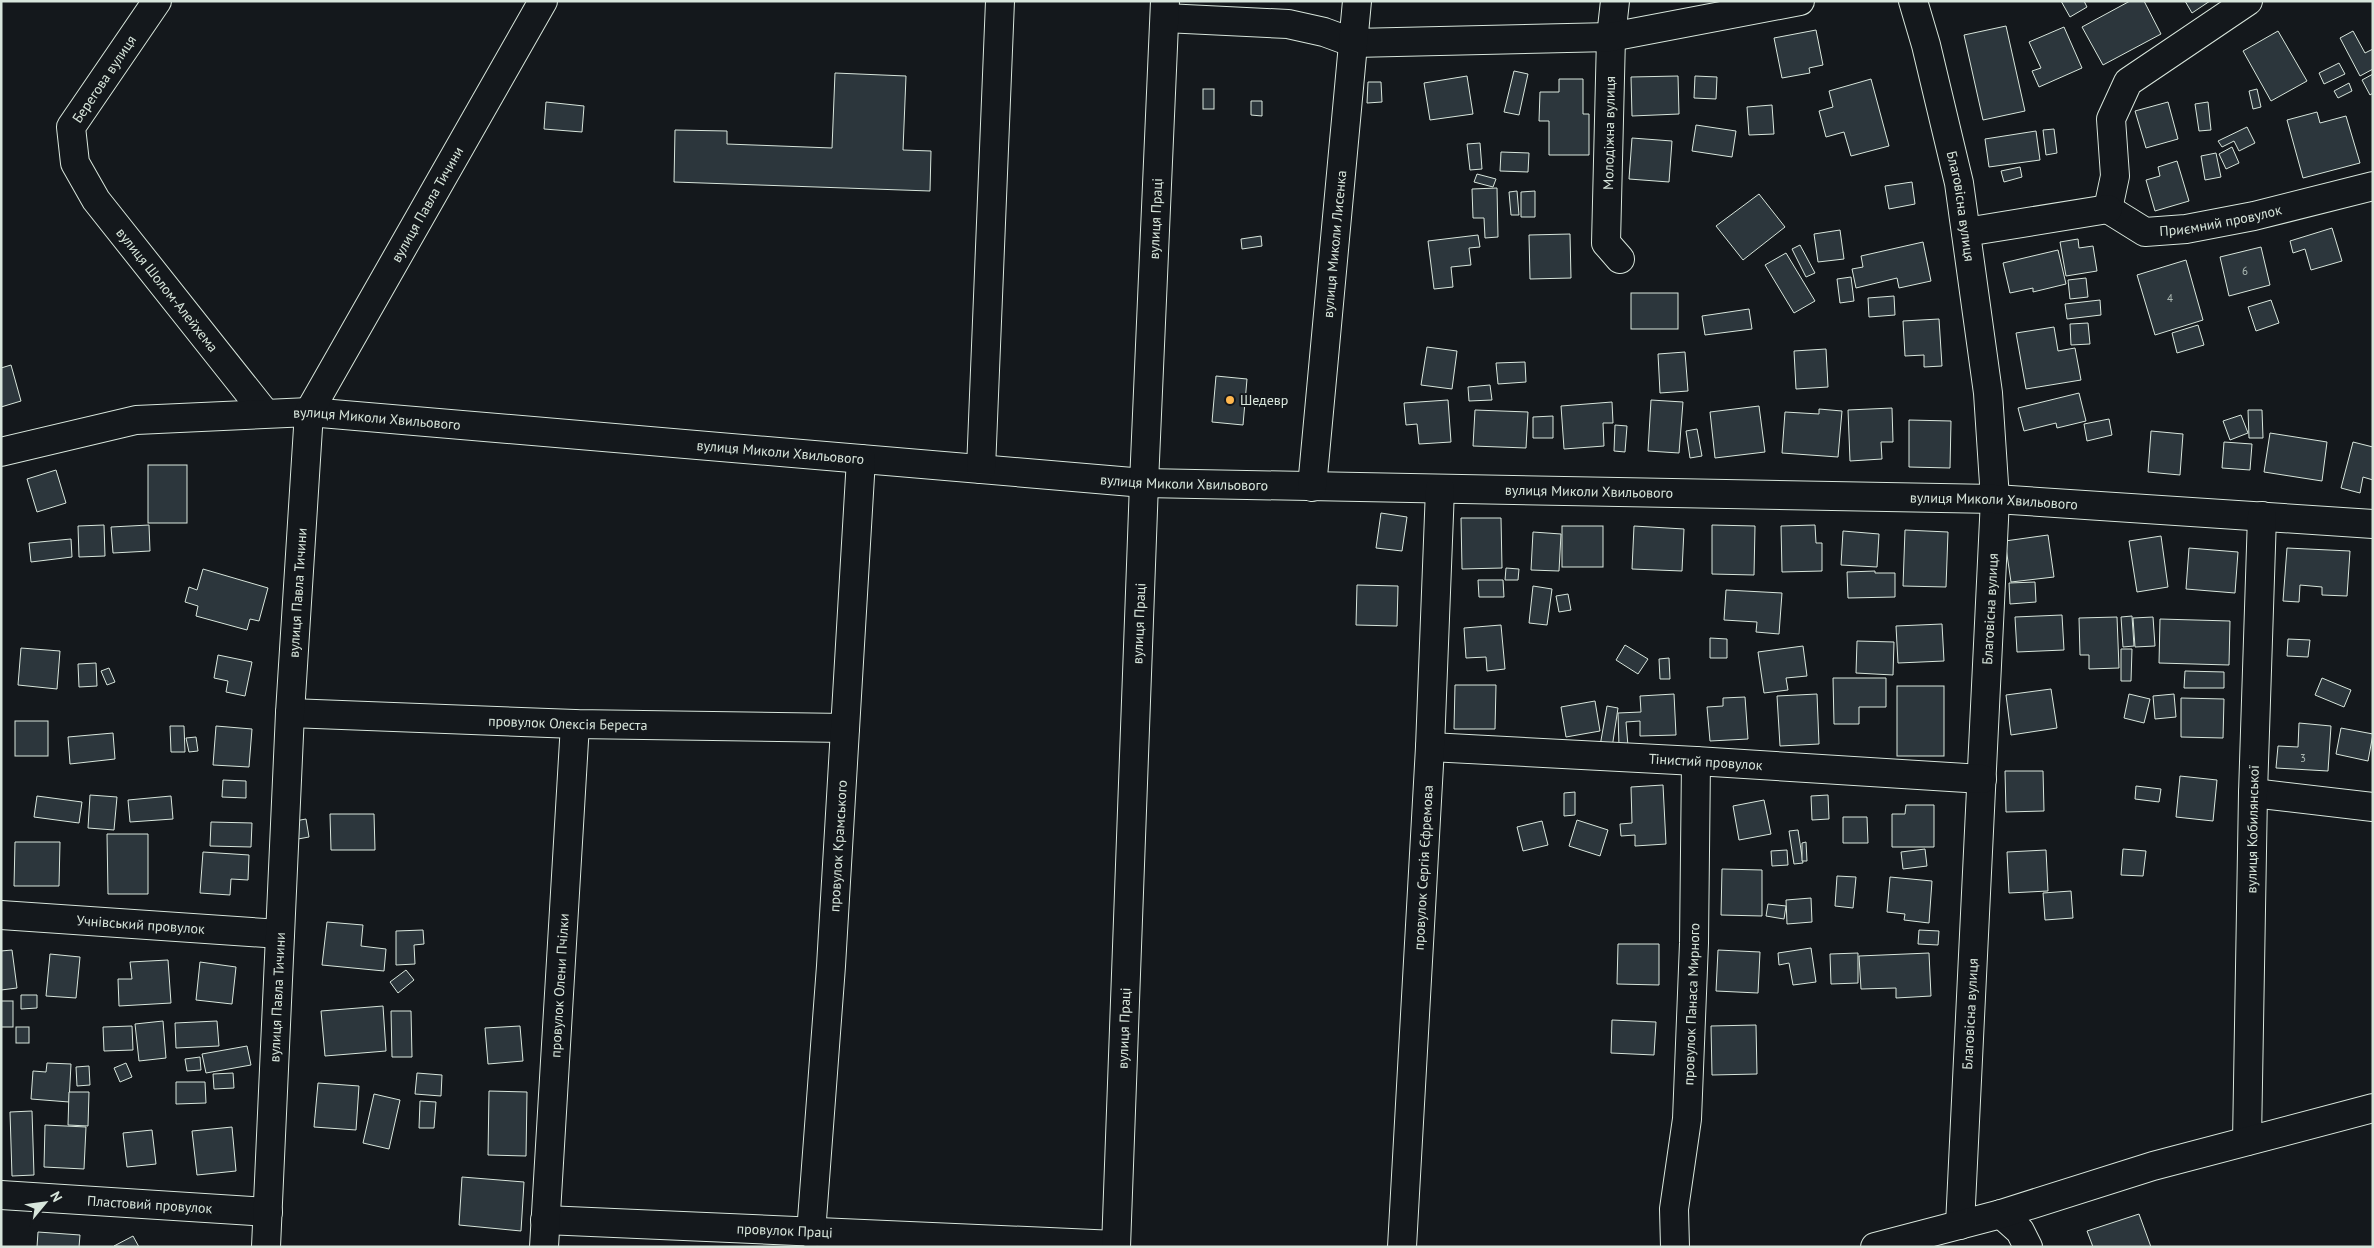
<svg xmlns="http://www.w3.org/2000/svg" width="2374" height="1248" font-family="'PT Sans',sans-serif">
	<rect width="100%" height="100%" fill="#14181c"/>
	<g fill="#2c363c" stroke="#d8e6dc">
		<path d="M2061,1H2084L2087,7L2070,17Z"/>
		<path d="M2130,1H2144L2161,34L2103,65L2082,27Z"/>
		<path d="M2185,1H2210L2192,13Z"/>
		<path d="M2006,26L2025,111L1983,120L1964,35Z"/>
		<path d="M2064,27L2082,68L2039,87L2032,71L2041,68L2029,42Z"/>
		<path d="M1816,30L1823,65L1809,68L1810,73L1782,78L1774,38Z"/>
		<path d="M2278,31L2307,81L2271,101L2243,51Z"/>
		<path d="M2353,31L2365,53L2373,49V69L2360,76L2340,38Z"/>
		<path d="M2339,63L2345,74L2324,84L2319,73Z"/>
		<path d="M1514,71L1528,74L1519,115L1504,112Z"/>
		<path d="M835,73L906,76L903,150L931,151L930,191L674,182L675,130L727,131V144L832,148Z"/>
		<path d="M2373,74V93L2370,95L2362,80Z"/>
		<path d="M1467,76L1473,114L1430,120L1424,83Z"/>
		<path d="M1678,76L1679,114L1632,116L1631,77Z"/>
		<path d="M1695,76L1717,77L1716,99L1694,98Z"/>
		<path d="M1559,79H1583V114H1589V155H1549V121H1539L1540,92H1559Z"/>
		<path d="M1871,79L1889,146L1851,156L1844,132L1826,137L1819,111L1833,107L1829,91Z"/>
		<path d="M1368,82H1381L1382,102L1367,103Z"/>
		<path d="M2349,83L2352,91L2338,98L2334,91Z"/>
		<rect x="1203" y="89" width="11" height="20"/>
		<path d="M2257,89L2261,107L2253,109L2249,91Z"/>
		<path d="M1251,101H1262V116L1251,115Z"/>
		<path d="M546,102L584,106L582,132L544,129Z"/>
		<path d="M2168,102L2178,139L2146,148L2135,111Z"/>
		<path d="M2208,102L2211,130L2199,131L2195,104Z"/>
		<path d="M1772,105L1774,134L1749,135L1747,107Z"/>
		<path d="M2317,112L2320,123L2346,116L2360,163L2303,178L2287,120Z"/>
		<path d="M1696,125L1736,131L1732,157L1692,151Z"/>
		<path d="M2247,127L2255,143L2239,151L2234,141L2222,147L2218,141Z"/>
		<path d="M2054,129L2057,153L2046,155L2043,130Z"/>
		<path d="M2036,131L2040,160L1989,167L1985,139Z"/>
		<path d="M1632,138L1672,141L1669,182L1629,179Z"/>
		<path d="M1480,143L1482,169L1470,170L1467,144Z"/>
		<path d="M2232,147L2239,163L2226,169L2219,154Z"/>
		<path d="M1501,152L1529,153L1528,172L1500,171Z"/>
		<path d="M2216,153L2221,177L2205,180L2201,156Z"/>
		<path d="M2177,161L2189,201L2155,211L2146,180L2160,176L2158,167Z"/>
		<path d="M2020,167L2022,177L2004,182L2001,171Z"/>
		<path d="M1477,174L1496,179L1493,187L1474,182Z"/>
		<path d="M1912,182L1915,204L1889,209L1885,186Z"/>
		<path d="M1497,188L1498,237L1485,238L1484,218H1473L1472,189Z"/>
		<path d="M1517,191L1519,215H1511L1509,192Z"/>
		<path d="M1535,191V217H1521V192Z"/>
		<path d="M1759,194L1785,227L1743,260L1716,226Z"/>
		<path d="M2332,228L2342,261L2311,270L2305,249L2293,253L2290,241Z"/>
		<path d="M1840,230L1844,259L1818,262L1814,234Z"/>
		<path d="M1570,234L1571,278L1530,279L1529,235Z"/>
		<path d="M1478,235L1480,247L1469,248L1471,265L1451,267L1453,287L1434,289L1428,241Z"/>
		<path d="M1261,236L1262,246L1242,249L1241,239Z"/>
		<path d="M2078,239L2079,248L2093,246L2097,271L2066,276L2060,242Z"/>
		<path d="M1923,242L1931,281L1899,288L1897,278L1856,288L1852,269L1863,267L1861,256Z"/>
		<path d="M1800,245L1815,273L1806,277L1792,249Z"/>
		<path d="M2261,247L2270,285L2229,296L2220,257Z"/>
		<path d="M2058,250L2066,284L2033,292V288L2010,293L2003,263Z"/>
		<path d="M1786,253L1815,301L1794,313L1765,265Z"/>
		<path d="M2186,260L2203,320L2155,335L2137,275Z"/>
		<path d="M1851,277L1854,301L1840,303L1837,279Z"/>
		<path d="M2086,278L2088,297L2070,299L2068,280Z"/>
		<rect x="1631" y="293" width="47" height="36"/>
		<path d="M1894,296L1895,315L1869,317L1868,298Z"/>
		<path d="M2100,300L2101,315L2067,319L2065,304Z"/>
		<path d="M2271,300L2279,323L2256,331L2248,307Z"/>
		<path d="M1749,309L1752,329L1705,335L1702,316Z"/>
		<path d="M1939,319L1942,366L1924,367V355L1905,356L1903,321Z"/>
		<path d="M2088,323L2090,344L2071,345L2070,324Z"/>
		<path d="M2198,325L2204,345L2177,353L2172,333Z"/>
		<path d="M2054,327L2058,351L2075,348L2081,380L2026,389L2016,333Z"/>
		<path d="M1427,347L1457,351L1452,389L1421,385Z"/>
		<path d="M1826,349L1828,387L1796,389L1794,351Z"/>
		<path d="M1685,352L1688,391L1660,393L1658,354Z"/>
		<path d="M1525,362L1526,382L1498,384L1496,363Z"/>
		<path d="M11,365L21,401L1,407V368Z"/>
		<path d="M1216,376L1247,379L1243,425L1212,422Z"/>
		<path d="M1490,385L1492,400L1469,401L1468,387Z"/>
		<path d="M2079,393L2086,421L2057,428L2056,423L2024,431L2018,408Z"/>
		<path d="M1448,400L1451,442L1419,444L1417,424L1406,425L1404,403Z"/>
		<path d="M1651,400L1683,402L1679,453L1648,451Z"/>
		<path d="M1612,402L1613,423H1603L1604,446L1564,449L1561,406Z"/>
		<path d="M1759,406L1765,452L1715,458L1710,412Z"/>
		<path d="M1892,408L1893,442H1881L1882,459L1850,461L1848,410Z"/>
		<path d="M1819,409L1842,411L1838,457L1782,453L1785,412L1819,414Z"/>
		<path d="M1475,410L1528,412L1526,448L1473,446Z"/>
		<path d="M2248,410H2262L2263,438H2249Z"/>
		<path d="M2241,415L2248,433L2230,440L2223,421Z"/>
		<path d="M1553,416V438H1533V417Z"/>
		<path d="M2109,419L2112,435L2087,441L2084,424Z"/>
		<path d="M1909,420L1951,421L1950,468L1909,467Z"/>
		<path d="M1615,425L1627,426L1625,452L1614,451Z"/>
		<path d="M1697,429L1702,456L1690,458L1686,431Z"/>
		<path d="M2151,431L2183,434L2180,475L2148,472Z"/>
		<path d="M2270,433L2327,442L2322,481L2264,472Z"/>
		<path d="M2224,442L2252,444L2250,470L2222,468Z"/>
		<path d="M2353,442L2373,447V480L2363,477L2360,493L2341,488Z"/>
		<rect x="148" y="465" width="39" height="58"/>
		<path d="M56,470L66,503L37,512L27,479Z"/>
		<path d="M1381,513L1407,517L1402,551L1376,548Z"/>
		<path d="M1461,518H1501L1502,568L1462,569Z"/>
		<path d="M104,525L105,556L79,557L78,526Z"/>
		<path d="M149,525L150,551L113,553L111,527Z"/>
		<path d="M1712,525L1755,526L1754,575L1712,574Z"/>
		<path d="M1815,525L1816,543H1822V571L1782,572L1781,526Z"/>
		<rect x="1562" y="526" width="41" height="41"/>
		<path d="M1634,526L1684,529L1682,571L1632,569Z"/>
		<path d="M1905,530L1948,532L1946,587L1903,586Z"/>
		<path d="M1843,531L1879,534L1877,567L1841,565Z"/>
		<path d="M1533,532L1561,534L1559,571L1531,570Z"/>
		<path d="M2048,535L2054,577L2011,582L2005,541Z"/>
		<path d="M2161,536L2168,587L2137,592L2129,541Z"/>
		<path d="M71,539L72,557L31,562L29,543Z"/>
		<path d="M2189,548L2238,552L2235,593L2186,589Z"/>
		<path d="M2287,548L2350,551L2347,596L2322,595V587L2300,585L2299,602L2283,601Z"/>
		<path d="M1506,568L1519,569L1518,580H1505Z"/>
		<path d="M203,569L268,588L259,621L250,619L247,630L196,616L198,606L185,602L189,587L197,590Z"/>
		<path d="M1875,571V573H1895V597L1848,598L1847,572Z"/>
		<path d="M1478,580H1503L1504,597H1479Z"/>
		<path d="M2035,582L2036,602L2010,604L2009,583Z"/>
		<path d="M1357,585L1398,586L1397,626L1356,625Z"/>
		<path d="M1533,586L1552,589L1547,625L1529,623Z"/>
		<path d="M1726,590L1782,593L1779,634L1756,632L1757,622L1724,620Z"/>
		<path d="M1568,594L1571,610L1559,612L1556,596Z"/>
		<path d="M2062,615L2064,650L2017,652L2015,617Z"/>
		<path d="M2132,616L2134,646L2123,647L2121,617Z"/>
		<path d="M2117,617L2119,668L2089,669V655H2080L2079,618Z"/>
		<path d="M2153,617L2155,646L2135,647L2133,618Z"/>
		<path d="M2160,619L2230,621L2229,665L2159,663Z"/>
		<path d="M1942,624L1944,661L1898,663L1896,626Z"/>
		<path d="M1501,625L1505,669L1487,671L1486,657L1466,658L1464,628Z"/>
		<path d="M1710,638L1727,639V658H1710Z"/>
		<path d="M2288,639L2310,640L2308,657L2287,656Z"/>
		<path d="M1857,641L1894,642L1893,675L1856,673Z"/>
		<path d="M1625,645L1648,659L1638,674L1616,660Z"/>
		<path d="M1803,646L1807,676L1786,678L1788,690L1764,693L1758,652Z"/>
		<path d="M21,648L60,651L57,689L18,685Z"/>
		<path d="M2121,649H2132L2131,681H2121Z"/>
		<path d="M218,655L252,662L245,696L226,692L228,681L214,678Z"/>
		<path d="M1669,658L1670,679H1660L1659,659Z"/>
		<path d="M96,663L97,686L79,687L78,664Z"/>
		<path d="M109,668L115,682L107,685L101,671Z"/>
		<path d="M2185,671L2224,672V688H2184Z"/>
		<path d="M1833,678H1886V707H1859V724H1834Z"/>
		<path d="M2322,678L2351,690L2344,707L2315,695Z"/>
		<path d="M1455,685H1496L1495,729H1454Z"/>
		<rect x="1897" y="686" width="47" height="70"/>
		<path d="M2051,689L2057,728L2011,735L2006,695Z"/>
		<path d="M1674,694L1676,735L1640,736V721L1626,722L1628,746H1619L1618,713L1641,712L1640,696Z"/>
		<path d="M1817,694L1819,744L1780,746L1777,696Z"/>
		<path d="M2129,694L2150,699L2144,723L2124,718Z"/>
		<path d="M2174,694L2176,717L2155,719L2153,696Z"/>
		<path d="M1745,697L1748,739L1710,741L1707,707L1723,706V698Z"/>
		<path d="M2181,698L2224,699L2223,738L2181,737Z"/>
		<path d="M1595,701L1600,731L1566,737L1561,707Z"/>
		<path d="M1607,706L1618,708L1612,748L1600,746Z"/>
		<rect x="15" y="721" width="33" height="35"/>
		<path d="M2299,723L2331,726L2328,771L2276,768L2278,746L2298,747Z"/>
		<path d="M170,726H184L185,752H171Z"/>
		<path d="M216,726L252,729L249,767L213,765Z"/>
		<path d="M2341,728L2373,734L2368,761L2336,754Z"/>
		<path d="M113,733L115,759L70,764L68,737Z"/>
		<path d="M196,737L198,751L189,752L186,738Z"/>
		<path d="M2005,771H2043L2044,811L2006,812Z"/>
		<path d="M2180,776L2217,780L2213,821L2176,817Z"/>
		<path d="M223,780L246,781V798L222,797Z"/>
		<path d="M1663,785L1666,844L1635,846V835L1621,836L1620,824L1632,823L1631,787Z"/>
		<path d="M2136,786L2161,789L2159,802L2135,799Z"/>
		<path d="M1575,792V815L1564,816V793Z"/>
		<path d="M90,795L117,797L114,830L88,828Z"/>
		<path d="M1828,795L1829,819L1812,820L1811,796Z"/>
		<path d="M37,796L82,802L79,823L34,817Z"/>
		<path d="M171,796L173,819L130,822L128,800Z"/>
		<path d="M1764,800L1771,834L1739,840L1733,806Z"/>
		<path d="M1906,805H1934V847H1892V814H1905Z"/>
		<path d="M330,814H374L375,850H331Z"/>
		<path d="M1843,817H1867L1868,843H1843Z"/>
		<path d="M306,819L309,837L298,839L295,821Z"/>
		<path d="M1577,820L1608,830L1600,856L1569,846Z"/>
		<path d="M1542,821L1548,845L1523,851L1517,827Z"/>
		<path d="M211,822L252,823L251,847L210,846Z"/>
		<path d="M1798,830L1803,863L1794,864L1789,831Z"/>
		<path d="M107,834H148V894H108Z"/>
		<path d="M15,842H60L59,886H14Z"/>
		<path d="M1806,842L1807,861H1802V843Z"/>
		<path d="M1925,849L1927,866L1903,869L1901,852Z"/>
		<path d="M2123,849L2146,851L2143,876L2121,875Z"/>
		<path d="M1787,850L1788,865L1772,866L1771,851Z"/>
		<path d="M2046,850L2048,891L2009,893L2007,852Z"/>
		<path d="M203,852L249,855L248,880L231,879L230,895L200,893Z"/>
		<path d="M1722,869L1762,870V916L1721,915Z"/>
		<path d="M1837,876L1856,877L1853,908L1835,906Z"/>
		<path d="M1890,877L1932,881L1929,923L1904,920L1905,914L1887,912Z"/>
		<path d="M2071,891L2073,918L2045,920L2043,893Z"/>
		<path d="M1811,898L1812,922L1787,924L1786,900Z"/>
		<path d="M1768,904L1786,906L1784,919L1766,916Z"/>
		<path d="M327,922L363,925L361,946L386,949L384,971L322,965Z"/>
		<path d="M423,930L424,944L414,945L415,964L396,965V931Z"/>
		<path d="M1919,930L1939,931L1938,945L1918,944Z"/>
		<path d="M1618,944H1659V985L1617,984Z"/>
		<path d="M1811,948L1816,982L1793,985L1789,963L1779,965L1778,953Z"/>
		<path d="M12,950L17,988L1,990V951Z"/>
		<path d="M1718,950L1760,952L1758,993L1716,991Z"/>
		<path d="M1858,953V983L1831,984L1830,954Z"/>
		<path d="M1929,953L1931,996L1896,998V988L1861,989L1859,956Z"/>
		<path d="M50,954L80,957L76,998L46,996Z"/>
		<path d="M168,960L171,1003L119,1006L118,979H132L130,962Z"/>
		<path d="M200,962L236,967L232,1004L196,1000Z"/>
		<path d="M406,970L414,980L398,993L390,982Z"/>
		<path d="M21,995H37V1008L21,1009Z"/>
		<rect x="1" y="1001" width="12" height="26"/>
		<path d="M383,1006L386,1051L325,1056L321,1011Z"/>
		<path d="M391,1011H411L412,1057H392Z"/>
		<path d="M1612,1020L1656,1022L1654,1055L1611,1053Z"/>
		<path d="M163,1021L166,1058L139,1061L135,1024Z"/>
		<path d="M217,1021L219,1046L176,1048L175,1023Z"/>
		<path d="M1756,1025L1757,1074L1712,1075L1711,1026Z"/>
		<path d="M132,1026L133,1050L104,1051L103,1027Z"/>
		<path d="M520,1026L523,1061L488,1064L485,1028Z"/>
		<rect x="16" y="1027" width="13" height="16"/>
		<path d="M247,1046L251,1065L206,1073L202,1054Z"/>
		<path d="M200,1057L201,1070L187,1071L185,1059Z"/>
		<path d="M47,1063L71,1064L69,1102L31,1099L33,1071L46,1072Z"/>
		<path d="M126,1063L132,1077L120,1082L114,1068Z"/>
		<path d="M89,1066L90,1085L77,1086L76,1067Z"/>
		<path d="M233,1073L234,1088L214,1089L213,1074Z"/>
		<path d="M417,1073L442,1075L441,1096L415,1094Z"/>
		<path d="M176,1082H205L206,1103L176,1104Z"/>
		<path d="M318,1083L359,1086L356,1130L314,1127Z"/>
		<path d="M489,1091L527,1092L526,1156L488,1155Z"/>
		<path d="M69,1092H89L88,1126L68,1125Z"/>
		<path d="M374,1094L400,1100L389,1149L363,1143Z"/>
		<path d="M420,1101L436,1102L434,1128H419Z"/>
		<path d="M32,1111L34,1175L12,1176L10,1112Z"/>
		<path d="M45,1125L86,1127L84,1169L44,1167Z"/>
		<path d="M232,1127L236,1171L197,1175L192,1131Z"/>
		<path d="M152,1130L156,1164L127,1167L123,1133Z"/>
		<path d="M462,1177L524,1182L521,1231L459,1225Z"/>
		<path d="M2139,1214L2151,1247H2093L2087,1231Z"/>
		<path d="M38,1232L80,1235L79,1247H37Z"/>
		<path d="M133,1236L139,1247L114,1246Z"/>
	</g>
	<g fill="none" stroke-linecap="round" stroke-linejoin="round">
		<g stroke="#d8e6dc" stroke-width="30">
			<g id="minor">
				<path id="s1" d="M157,1L71,127L75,163L96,200L265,413"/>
				<path d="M1615,1L1611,37L1606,243L1620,259"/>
				<path id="s2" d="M1913,1L1926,45L1959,183L1988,393L1995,499L1960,1225"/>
				<path d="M1165,18L1288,24L1324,32L1354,43L1611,37L1800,1"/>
				<path id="s3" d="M2108,209L2145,232L2186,229L2254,216L2373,186"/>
				<path d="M2108,209L2115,176L2111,119L2128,82L2248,1"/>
				<path d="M1966,232L2108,209"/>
				<path id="s4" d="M1,452L136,420L309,412L1144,483L1995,499L2373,524"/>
				<path d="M981,469L1000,1"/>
				<path id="s5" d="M1312,487L1357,1"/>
				<path id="s6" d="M290,713L575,724L845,728"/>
				<path id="s7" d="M1430,747L1696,761L1982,779"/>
				<path d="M2253,793L2373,807"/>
				<path id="s8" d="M1,915L280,934"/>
				<path id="s9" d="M2247,1141L2253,793L2262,516"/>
				<path id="s10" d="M1,1195L268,1212"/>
				<path d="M2001,1214L2020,1231L2028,1247"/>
				<path id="s11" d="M545,1220L1116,1245"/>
				<path id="s12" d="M811,1233L831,966L861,459"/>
				<path id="s13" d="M266,1247L290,713L309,412L543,1"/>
				<path id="s14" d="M544,1247L575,724"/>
				<path id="s15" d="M1402,1247L1430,747L1440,489"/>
				<path id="s16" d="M1675,1247L1674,1209L1687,1119L1694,943L1696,761"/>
				<path d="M1875,1247L2001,1214L2153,1166L2373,1108"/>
			</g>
		</g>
		<g stroke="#d8e6dc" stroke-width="30">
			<g id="major">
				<path id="s17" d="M1116,1247L1144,483L1165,1"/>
			</g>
		</g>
		<use href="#minor" stroke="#14181c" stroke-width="28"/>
		<use href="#major" stroke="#14181c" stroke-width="28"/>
	</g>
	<circle fill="#ffb74d" stroke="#14181c" stroke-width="2" cx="1230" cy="400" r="5"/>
	<g text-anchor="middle" stroke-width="4" stroke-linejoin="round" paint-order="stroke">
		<g font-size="11" fill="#adbab4">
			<text x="2245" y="275">6</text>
			<text x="2170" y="302">4</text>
			<text x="2303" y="762">3</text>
		</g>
		<g font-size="14" fill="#d8e6dc" stroke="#14181c">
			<text transform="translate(104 79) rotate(-56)" y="5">Берегова вулиця</text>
			<text transform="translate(1609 133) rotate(-89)" y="5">Молодіжна вулиця</text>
			<text dy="5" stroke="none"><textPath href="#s13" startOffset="1075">вулиця Павла Тичини</textPath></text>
			<text dy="5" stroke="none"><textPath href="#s2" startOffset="211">Благовісна вулиця</textPath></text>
			<text dy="5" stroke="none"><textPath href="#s17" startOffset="1029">вулиця Праці</textPath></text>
			<text dy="5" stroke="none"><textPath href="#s3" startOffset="120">Приємний провулок</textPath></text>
			<text dy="5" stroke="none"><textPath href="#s5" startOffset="244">вулиця Миколи Лисенка</textPath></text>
			<text dy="5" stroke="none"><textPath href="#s1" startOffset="346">вулиця Шолом-Алейхема</textPath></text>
			<text dy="5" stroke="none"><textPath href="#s4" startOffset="380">вулиця Миколи Хвильового</textPath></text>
			<text dy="5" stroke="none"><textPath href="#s4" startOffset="785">вулиця Миколи Хвильового</textPath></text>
			<text dy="5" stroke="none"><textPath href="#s4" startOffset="1190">вулиця Миколи Хвильового</textPath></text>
			<text dy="5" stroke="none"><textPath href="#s4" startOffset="1595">вулиця Миколи Хвильового</textPath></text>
			<text dy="5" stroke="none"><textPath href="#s4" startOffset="2000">вулиця Миколи Хвильового</textPath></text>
			<text dy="5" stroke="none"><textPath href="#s13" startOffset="655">вулиця Павла Тичини</textPath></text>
			<text transform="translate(1990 609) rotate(-87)" y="5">Благовісна вулиця</text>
			<text dy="5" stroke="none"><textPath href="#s17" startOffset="624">вулиця Праці</textPath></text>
			<text dy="5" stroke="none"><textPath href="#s6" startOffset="278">провулок Олексія Береста</textPath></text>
			<text dy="5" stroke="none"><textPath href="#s7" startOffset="276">Тінистий провулок</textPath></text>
			<text dy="5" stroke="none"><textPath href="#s9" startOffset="312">вулиця Кобилянської</textPath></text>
			<text dy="5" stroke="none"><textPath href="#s12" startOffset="388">провулок Крамського</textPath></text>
			<text dy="5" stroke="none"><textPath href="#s15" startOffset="380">провулок Сергія Єфремова</textPath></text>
			<text dy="5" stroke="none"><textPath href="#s8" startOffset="140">Учнівський провулок</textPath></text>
			<text dy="5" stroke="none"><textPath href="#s14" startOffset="262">провулок Олени Пчілки</textPath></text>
			<text dy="5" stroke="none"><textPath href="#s13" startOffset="250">вулиця Павла Тичини</textPath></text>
			<text dy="5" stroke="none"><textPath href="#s16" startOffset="244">провулок Панаса Мирного</textPath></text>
			<text transform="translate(1970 1014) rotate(-87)" y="5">Благовісна вулиця</text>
			<text dy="5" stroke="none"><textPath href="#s17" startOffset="219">вулиця Праці</textPath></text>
			<text dy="5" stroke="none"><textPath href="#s10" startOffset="149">Пластовий провулок</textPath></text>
			<text dy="5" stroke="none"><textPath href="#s11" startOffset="240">провулок Праці</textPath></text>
		</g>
		<g font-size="14" fill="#d8e6dc" stroke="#14181c" text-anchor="start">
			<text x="1240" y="405">Шедевр</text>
		</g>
	</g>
	<rect width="2374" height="1248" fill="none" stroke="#d8e6dc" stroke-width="5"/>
	<g transform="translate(45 1203) rotate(61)" stroke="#14181c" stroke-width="4" paint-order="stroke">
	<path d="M0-4L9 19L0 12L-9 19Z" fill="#d8e6dc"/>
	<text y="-8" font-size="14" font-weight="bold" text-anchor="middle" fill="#d8e6dc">N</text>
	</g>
</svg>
